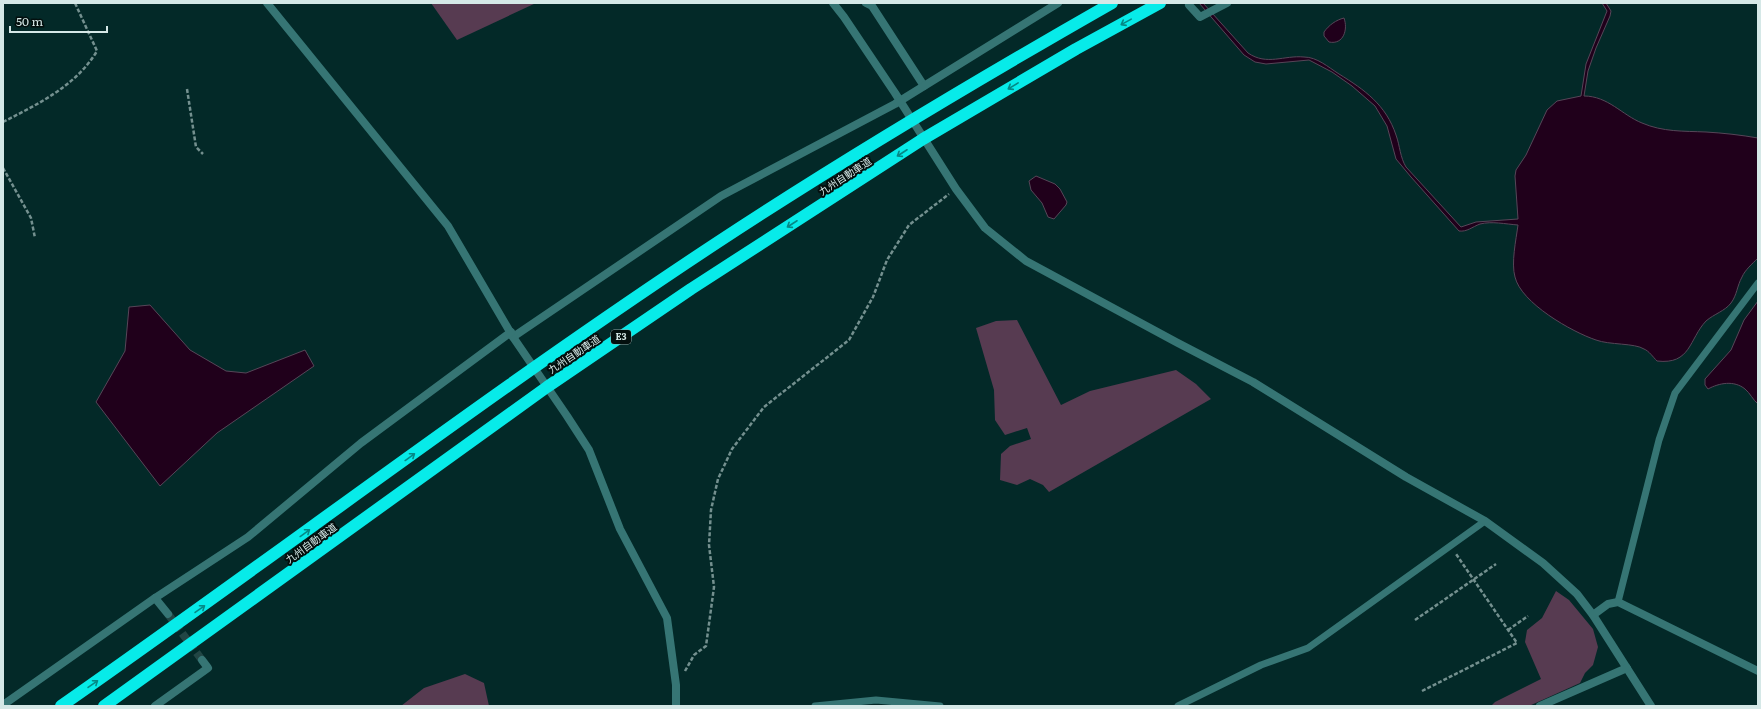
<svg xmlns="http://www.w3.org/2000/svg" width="1761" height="709" font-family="Literata,'Noto Sans JP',serif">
	<rect width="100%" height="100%" fill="#032928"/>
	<g fill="#573b51">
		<path d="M431,3H536L457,40Z"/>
		<path d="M1017,320L1061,405L1090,391L1176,370L1196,384L1211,399L1049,492L1043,485L1030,479L1017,485L1000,480L1001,454L1010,446L1031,439L1027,428L1005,435L995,420L994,390L976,328L996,321Z"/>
		<path d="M1556,591L1569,600L1593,629L1598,647L1593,665L1585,673L1580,683L1529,706H1491L1495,702L1541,679L1525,642L1527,630L1542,618Z"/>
		<path d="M465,674L484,683L489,706H401L424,688Z"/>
	</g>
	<g fill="#20001b" stroke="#564658">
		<path d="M1199,3H1203L1248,53C1267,66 1284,55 1304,57C1317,57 1328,67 1339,74C1365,90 1386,105 1396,135C1400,146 1400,157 1406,167L1461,227L1476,222L1518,219L1515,176L1516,170L1526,155L1547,110L1557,101L1581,96L1586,64L1607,11L1602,3H1606L1611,11L1610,16L1596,48L1588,71L1584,96C1608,96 1622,115 1642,123C1663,132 1683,131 1706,132C1723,133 1741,135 1758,138V258C1752,264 1745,270 1742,277C1737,286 1737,295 1731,303C1725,311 1714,314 1706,321C1689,339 1691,365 1657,361C1653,357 1649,351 1644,349C1635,343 1609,345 1596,340C1572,332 1521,303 1515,277C1511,263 1516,240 1518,225C1505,224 1492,221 1480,224C1472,227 1467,232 1459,231L1411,177L1396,159L1387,126L1375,106L1352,86L1332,72L1309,60L1266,64L1255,62L1244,55Z"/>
		<path d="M1344,18C1348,29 1344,45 1329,42L1324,36V32C1329,25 1336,20 1344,18Z"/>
		<path d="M1036,176L1055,184L1060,189L1067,202L1066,205L1054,219L1048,217L1042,203L1031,190L1029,181Z"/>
		<path d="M1758,301V404C1753,400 1750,393 1745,389C1734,380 1719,383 1708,389L1705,385V379L1731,350L1744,320Z"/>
		<path d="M150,305L190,350L226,371L246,373L305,350L314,366L217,433L160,486L96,402L125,351L129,307Z"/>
	</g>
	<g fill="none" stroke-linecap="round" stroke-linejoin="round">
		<path stroke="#224645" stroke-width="8" stroke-dasharray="8 4" stroke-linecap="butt" d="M168,614L202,660"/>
		<g stroke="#74908f" stroke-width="2.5" stroke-dasharray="4 2" stroke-linecap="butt">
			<path d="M187,89L196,147L203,154"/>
			<path d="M3,122C38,104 76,86 97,51L75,3"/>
			<path d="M3,168L31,218L35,238"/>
			<path d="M1415,620L1496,564"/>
			<path d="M1508,630L1528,616"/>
			<path d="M685,671L694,655L706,646L714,587L709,545L711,510L718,479L732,449L764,407L849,340L873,297L887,260L909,225L949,194"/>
			<path d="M1422,691L1517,643L1456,554"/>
		</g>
		<g stroke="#367574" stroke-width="7">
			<path d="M1618,602L1659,440L1675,393L1758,283"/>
			<path d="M815,706L876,700L940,706"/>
			<path d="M1178,706L1261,665L1308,648L1485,521"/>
		</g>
		<g stroke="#367574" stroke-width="8">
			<path d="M267,3L448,226L513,337L567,416L589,450L620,529L667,618L676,685V706"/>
			<path d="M833,3L844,17L895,93L956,189L985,228L1026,261L1176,342L1253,382L1406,477L1485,521L1543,563L1577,594L1593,615L1651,706"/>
			<path d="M866,3L872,6L924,86"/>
			<path d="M1189,5L1200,17L1227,3"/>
			<path d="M513,337L721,196L895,104L1058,3"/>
			<path d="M155,598L168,614"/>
			<path d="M1593,615L1608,604L1618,602L1758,671"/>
			<path d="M3,705L155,598L248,537L361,443L511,332"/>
			<path d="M155,706L208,668L202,660"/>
			<path d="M1540,706L1627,668"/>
		</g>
		<g stroke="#07ebe9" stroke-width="12">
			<path d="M61,706C280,553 492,391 715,244C844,159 977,80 1112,3"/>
			<path d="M104,706L547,387L691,289L923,139L1076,49L1160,3"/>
		</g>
	</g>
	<defs><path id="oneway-shaft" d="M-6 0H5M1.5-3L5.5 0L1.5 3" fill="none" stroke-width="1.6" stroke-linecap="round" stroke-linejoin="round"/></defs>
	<g stroke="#058886">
		<use href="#oneway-shaft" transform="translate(1126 22) rotate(151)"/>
		<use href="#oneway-shaft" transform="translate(1013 86) rotate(149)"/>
		<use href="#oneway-shaft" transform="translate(902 153) rotate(147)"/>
		<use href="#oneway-shaft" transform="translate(792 224) rotate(147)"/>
		<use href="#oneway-shaft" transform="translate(410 457) rotate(-36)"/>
		<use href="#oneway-shaft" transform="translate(305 533) rotate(-36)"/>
		<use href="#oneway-shaft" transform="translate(200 609) rotate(-35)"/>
		<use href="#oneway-shaft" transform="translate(93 684) rotate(-35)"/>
	</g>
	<g text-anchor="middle" stroke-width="4" stroke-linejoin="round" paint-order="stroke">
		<rect fill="#030f0e" stroke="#96a7a6" stroke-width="1" x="611" y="330" width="20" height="14" rx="3"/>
		<g font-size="9" font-weight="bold" fill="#d5e8e7">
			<text x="621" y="340">E3</text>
		</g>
		<g font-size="10" fill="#d5e8e7" stroke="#030f0e">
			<text transform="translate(845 176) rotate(-33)" y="4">九州自動車道</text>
			<text transform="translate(574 354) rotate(-34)" y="4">九州自動車道</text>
			<text transform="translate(311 543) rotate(-36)" y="4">九州自動車道</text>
		</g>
	</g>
	<rect width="1761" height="709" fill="none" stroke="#d5e8e7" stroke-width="8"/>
	<path d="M10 26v6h97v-6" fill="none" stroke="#d5e8e7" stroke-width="2"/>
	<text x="16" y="26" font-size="12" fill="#d5e8e7" stroke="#030f0e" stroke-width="3" paint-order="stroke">50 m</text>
</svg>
